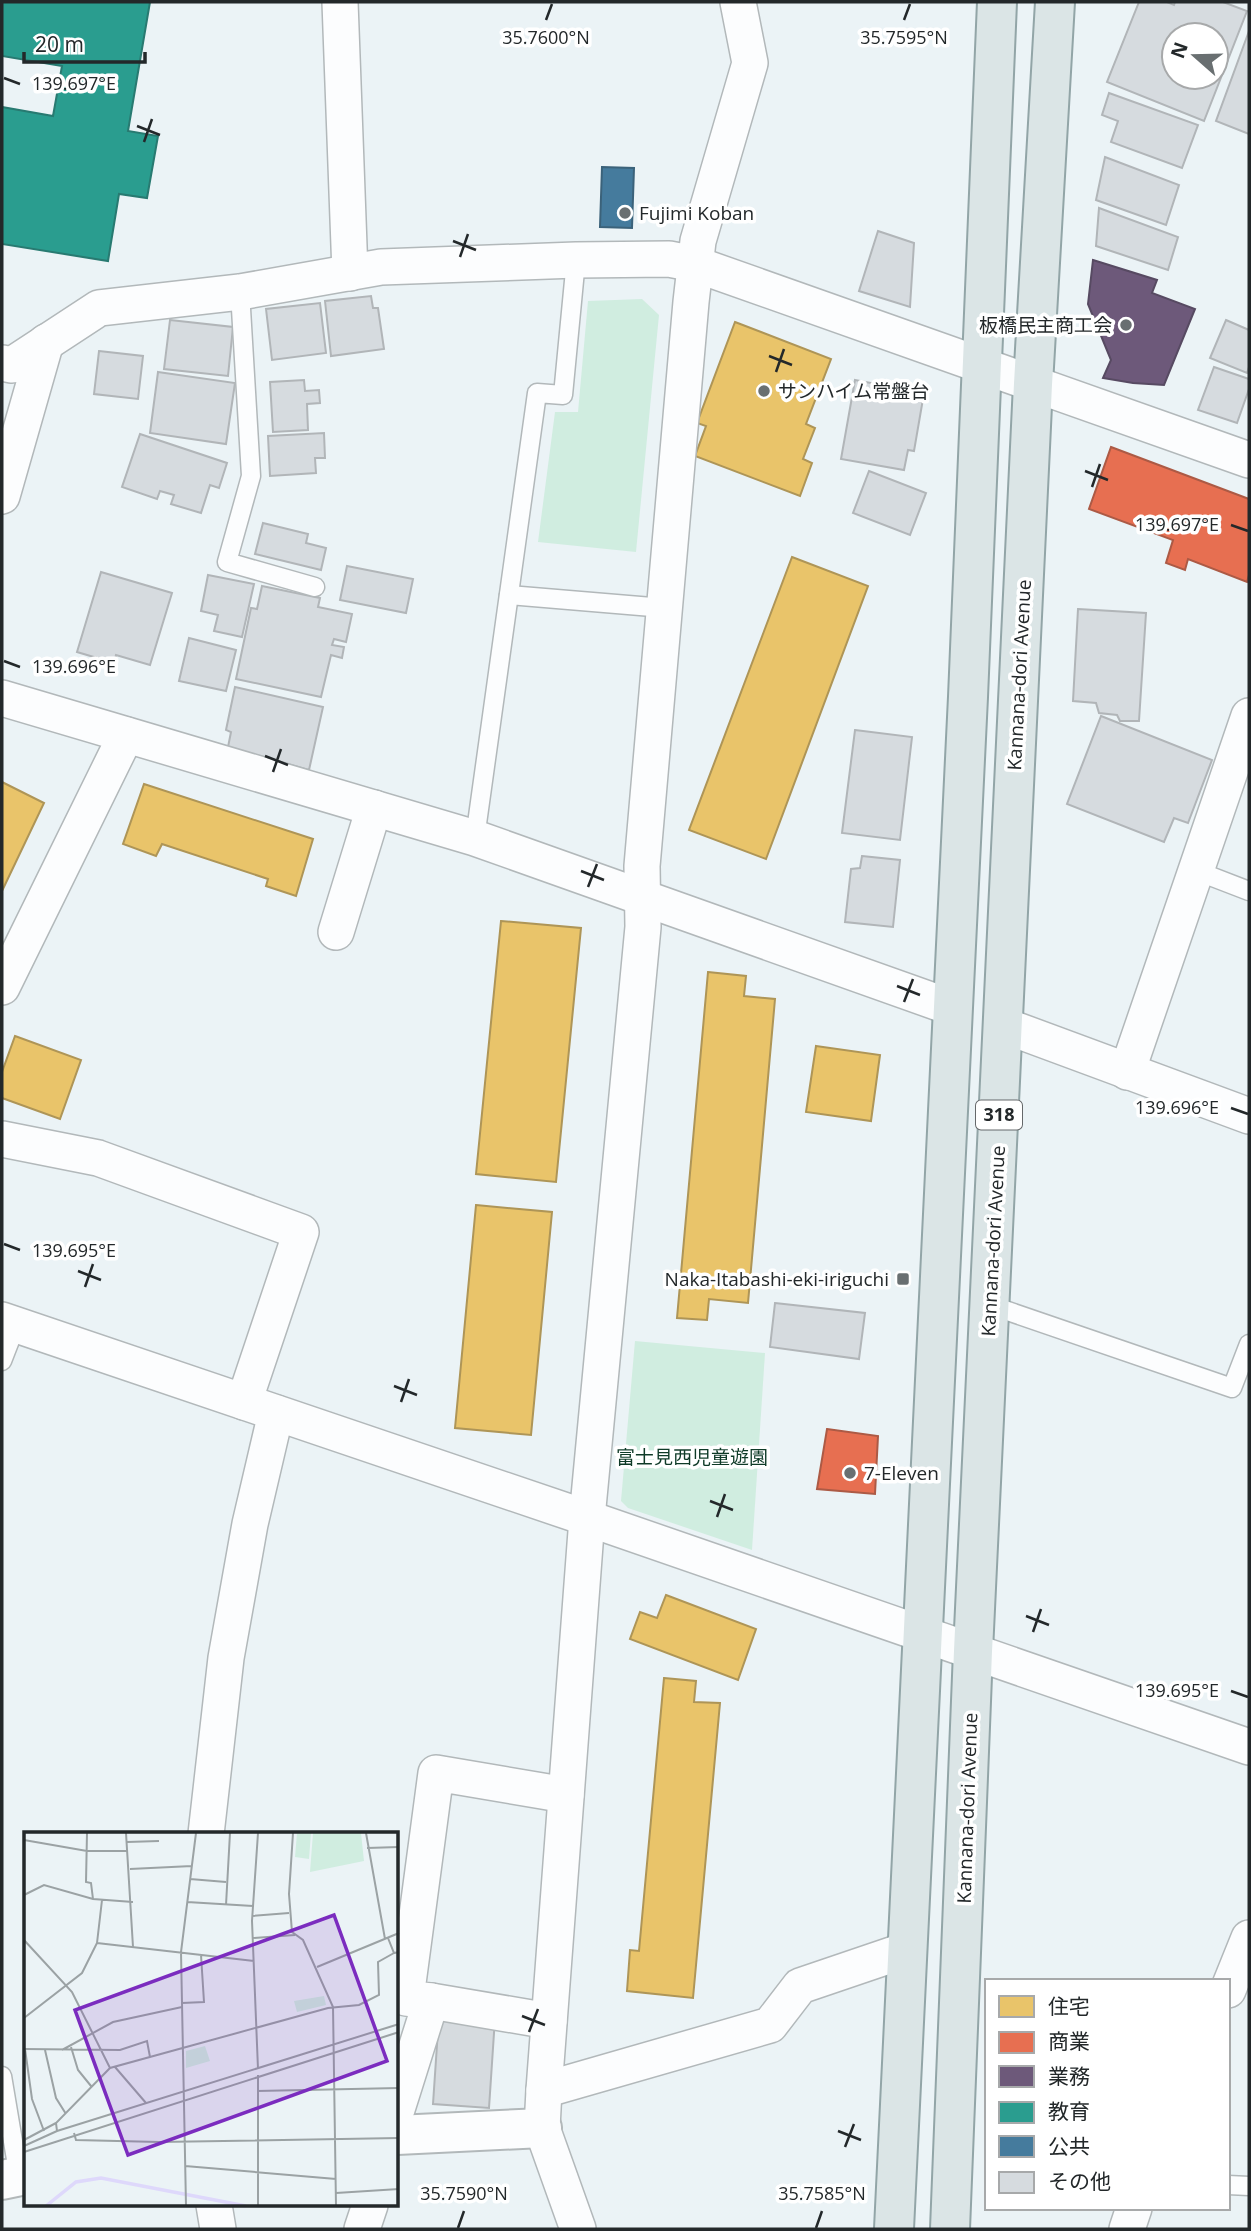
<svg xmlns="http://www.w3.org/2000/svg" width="1251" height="2231" font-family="'Open Sans','Noto Sans JP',sans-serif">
	<rect width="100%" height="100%" fill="#ebf3f6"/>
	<g fill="#d0ede0">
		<path d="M642,299L659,315L636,552L538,542L555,412H578L588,301Z"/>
		<path d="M635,1341L765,1353L752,1550L628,1508L621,1501Z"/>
	</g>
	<g fill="#e9c46a" stroke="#ae9557" stroke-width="2">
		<path d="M735,322L831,359L806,424L815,428L803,459L812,463L800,496L695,456L706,426L697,423Z"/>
		<path d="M792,557L868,586L766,859L689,830Z"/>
		<path d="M2,782L44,803L2,891Z"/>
		<path d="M144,784L313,839L296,896L266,886L268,879L162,844L156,856L123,844Z"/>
		<path d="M501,921L581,928L556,1182L476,1174Z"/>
		<path d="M708,972L746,976L744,996L775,999L748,1303L709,1299L707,1320L677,1318Z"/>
		<path d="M15,1036L81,1060L60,1119L2,1098V1072Z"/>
		<path d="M816,1046L880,1055L871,1121L806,1112Z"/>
		<path d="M476,1205L552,1212L531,1435L455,1428Z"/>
		<path d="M666,1595L756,1629L738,1680L630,1639L640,1612L657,1618Z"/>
		<path d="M664,1678L696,1681L694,1702L720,1703L693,1998L627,1991L630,1950L639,1951Z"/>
	</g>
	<g fill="#e76f51" stroke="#ac5a45" stroke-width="2">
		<path d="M1111,447L1249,499V575L1247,582L1188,559L1185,570L1166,563L1173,540L1089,509Z"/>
		<path d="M827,1429L878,1436L875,1494L817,1489Z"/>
	</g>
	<path fill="#6d597a" stroke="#574a62" stroke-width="2" d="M1093,260L1157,280L1152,293L1195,309L1164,385L1133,383L1103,378L1111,360L1088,304Z"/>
	<path fill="#2a9d8f" stroke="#287a71" stroke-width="2" d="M2,2H150L128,131L158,136L147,198L119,194L108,261L2,244V107L53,116L62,66L2,56Z"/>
	<path fill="#457b9d" stroke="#3b627a" stroke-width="2" d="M602,167L634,168L632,228L600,227Z"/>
	<g fill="#d6dbdf" stroke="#b1b5b8" stroke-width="2" fill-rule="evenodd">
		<path d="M1139,2H1167L1174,5L1175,2H1223L1247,11L1204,121L1107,82ZM1174,35H1216V77H1174Z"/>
		<path d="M1249,31V134L1216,121Z"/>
		<path d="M1109,93L1198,125L1182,168L1111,142L1118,121L1102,115Z"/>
		<path d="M1105,157L1179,185L1166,225L1096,200Z"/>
		<path d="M1099,208L1178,237L1168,270L1096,246Z"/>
		<path d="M878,231L914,243L910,307L859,291Z"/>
		<path d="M371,296L373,308H378L384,349L331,356L325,301Z"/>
		<path d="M320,303L326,353L272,360L266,309Z"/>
		<path d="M170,320L233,327L228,376L164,369Z"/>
		<path d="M1226,320L1249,330V367L1247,373L1210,358Z"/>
		<path d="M99,351L143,356L138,399L94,394Z"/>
		<path d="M1214,367L1249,379V389L1237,423L1198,410Z"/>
		<path d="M158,372L235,383L226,444L150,433Z"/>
		<path d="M304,380L305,391L319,390L320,403L307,404L308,430L273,432L270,382Z"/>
		<path d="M855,380L924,393L914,451L908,450L904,470L841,459Z"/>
		<path d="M324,433L325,458H315L316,473L270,476L268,436Z"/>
		<path d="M140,434L227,463L219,488L210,485L201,513L171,504L174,495L160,491L157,499L122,487Z"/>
		<path d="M869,471L926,493L910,535L853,513Z"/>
		<path d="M263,523L308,534L306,543L326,548L321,570L255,554Z"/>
		<path d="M347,566L413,579L406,613L340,600Z"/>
		<path d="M101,572L172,593L150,665L116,655L114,663L77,652Z"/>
		<path d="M208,575L254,584L242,637L214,631L218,615L201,611Z"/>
		<path d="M262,586L320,598L318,607L352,614L346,642L334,639L332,645L344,647L342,658L331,655L321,697L236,679L251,608L257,609Z"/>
		<path d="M1078,609L1146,613L1139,721H1120L1117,715L1099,713L1096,703L1073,701Z"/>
		<path d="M189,638L236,650L226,691L179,681Z"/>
		<path d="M235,687L323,707L309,770L228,747L231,732L226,730Z"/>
		<path d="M1101,716L1212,760L1188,823L1174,818L1164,842L1067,804Z"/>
		<path d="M855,730L912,737L900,840L842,833Z"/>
		<path d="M862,856L900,860L893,927L845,922L851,869L860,868Z"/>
		<path d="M775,1303L865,1313L859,1359L770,1347Z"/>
		<path d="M439,2015L495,2018L489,2108L433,2104Z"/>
	</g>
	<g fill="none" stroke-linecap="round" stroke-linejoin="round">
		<g stroke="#b2b8ba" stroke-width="21">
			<g id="service">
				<path d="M240,292L251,476L227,562L315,587"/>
				<path d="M509,595L664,608"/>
				<path d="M475,838L537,393L563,395L576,260"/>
				<path d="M1197,871L1249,891"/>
				<path d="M990,1305L1232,1388L1249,1344"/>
				<path d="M2,1361L16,1325"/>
				<path d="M2,2076L19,2177"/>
				<path d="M1228,2185L1249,2186"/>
			</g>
		</g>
		<g stroke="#b2b8ba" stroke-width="38">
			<g id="minor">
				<path d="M340,2L350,273"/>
				<path d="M2,363L12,365L99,308L240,292L381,267L576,260L669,259L695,264C880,328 1064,396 1249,460"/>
				<path d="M2,496L46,342"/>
				<path d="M2,698L475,838L953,1008"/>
				<path d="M336,932L374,808"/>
				<path d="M2,987L126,735"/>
				<path d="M1003,1025L1249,1116"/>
				<path d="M1127,1072L1249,716"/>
				<path d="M2,1139L98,1158L301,1232L244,1402"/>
				<path d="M2,1320L587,1518L1249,1747"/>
				<path d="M206,1834L226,1658L250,1524L276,1413"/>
				<path d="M1228,1990L1249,1938"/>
				<path d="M431,2001L549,2021"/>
				<path d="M544,2090L770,2025L800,1986L906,1950"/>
				<path d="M397,2109L431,2001L406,1998L436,1773L566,1795"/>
				<path d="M214,2205L218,2229"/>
				<path d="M362,2229L370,2205"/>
				<path d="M578,2229L542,2128L544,2090L587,1518L643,927L642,866L691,302L698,241L750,63L738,2"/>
				<path d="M1127,2229L1134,2208"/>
			</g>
		</g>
		<g stroke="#b2b8ba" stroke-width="42">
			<g id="tertiary">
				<path d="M397,2135L542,2128"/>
				<path d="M2,2180L26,2175"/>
			</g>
		</g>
		<g stroke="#92a5a7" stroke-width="42">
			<g id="primary">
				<path d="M894,2229L968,697L997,2"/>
				<path d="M950,2229L973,1651L1033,384L1055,2"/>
			</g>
		</g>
		<use href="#service" stroke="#fcfdfe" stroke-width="18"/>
		<use href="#minor" stroke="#fcfdfe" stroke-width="35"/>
		<use href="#tertiary" stroke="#fcfdfe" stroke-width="38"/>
		<use href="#primary" stroke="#dbe5e6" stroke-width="38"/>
	</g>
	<path fill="none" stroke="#23282a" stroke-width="2.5" d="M546,20L552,4M904,20L910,4M4,78L20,84M137,126L160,135M144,142L152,119M453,241L476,250M460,257L468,234M769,356L792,365M776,372L784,349M1085,471L1108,480M1092,487L1100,464M1231,525L1248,531M4,661L20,667M265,756L288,765M273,772L281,749M581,871L604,880M588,887L597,864M897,986L920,995M904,1002L913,979M1231,1108L1248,1114M4,1244L20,1250M78,1271L101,1280M85,1287L93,1264M394,1386L417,1395M401,1402L409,1379M710,1501L733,1510M717,1517L725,1494M1026,1616L1049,1625M1033,1632L1041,1609M1231,1691L1248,1697M522,2016L545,2025M529,2032L538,2009M838,2131L861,2140M845,2147L854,2124M458,2228L464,2211M816,2228L822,2211"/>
	<g fill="#696f71" stroke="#fff" stroke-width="2.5">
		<circle cx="625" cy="213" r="7"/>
		<circle cx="1126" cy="325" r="7"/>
		<circle cx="764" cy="391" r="7"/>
		<rect x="896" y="1272" width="14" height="14" rx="3.5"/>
		<circle cx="850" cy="1473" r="7"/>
	</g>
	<g text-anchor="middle" stroke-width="7" stroke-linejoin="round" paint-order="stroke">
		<rect fill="#fff" stroke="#65686a" stroke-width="2" x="976" y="1100.5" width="46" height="29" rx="5"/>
		<g font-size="18" font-weight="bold" fill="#23282a">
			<text x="999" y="1121">318</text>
		</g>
		<g font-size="19" fill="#23282a" stroke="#fff" text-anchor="start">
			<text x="639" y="220">Fujimi Koban</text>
			<text x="1112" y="332" text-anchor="end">板橋民主商工会</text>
			<text x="778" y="398">サンハイム常盤台</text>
			<text x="889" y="1286" text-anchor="end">Naka-Itabashi-eki-iriguchi</text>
			<text x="864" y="1480">7-Eleven</text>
		</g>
		<g font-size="19" fill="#23282a" stroke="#fff">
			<text transform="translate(1019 675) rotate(-87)" y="7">Kannana-dori Avenue</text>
			<text transform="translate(993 1241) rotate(-87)" y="7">Kannana-dori Avenue</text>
			<text transform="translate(967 1808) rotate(-88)" y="7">Kannana-dori Avenue</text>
		</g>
		<g font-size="19" fill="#0e3a27" stroke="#fff">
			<text x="692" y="1464">富士見西児童遊園</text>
		</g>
	</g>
	<g transform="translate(24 1832)">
		<rect width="374" height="374" fill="#ebf3f6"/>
		<path d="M273,1H287L285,27L271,25ZM289,1H337L340,29L286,40ZM300,164L302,173L273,180L270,169ZM181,214L186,229L162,236V219Z" fill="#d0ede0"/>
		<path fill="none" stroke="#ded8fb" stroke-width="3.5" d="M22,374L52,350L77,346L222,374"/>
		<path fill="none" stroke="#9ba2a4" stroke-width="2" d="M63,1L62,50L67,51L69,67M102,1L109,115M269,1L265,62L268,100L279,108L309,175L312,374M342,1L361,107M0,8L63,19H104M103,10L135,9M343,16L375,15M106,37L168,34M166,47L202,50M0,63L20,53L69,67L109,70M163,70L229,74M202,73L206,1M228,84L265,81M229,106L271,103M364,106L370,121L375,120M0,108L48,160L86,236M73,111L230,129M293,135L375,101M158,171L180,170L177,123M0,186L58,141L73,111L78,68M47,215L54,238L67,254M0,217L96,218L123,209L126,225M1,217L8,267L20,299M21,218L32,266L42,282M38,218L89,190L158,175M91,235L122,271M234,237L228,89L234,1M234,243V374M233,259L375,256M33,299L32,291L86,236L304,176L335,173L355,163L354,130L370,121M50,301L52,308L135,310L375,306M0,308L32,291M0,314L33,299L375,192M0,320L375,200M161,334L312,347M312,361L375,357M162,374L157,120L172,1"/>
		<path fill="#7b2cbf" fill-opacity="0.15" stroke="#7b2cbf" stroke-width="3.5" d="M310,83L363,229L104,323L51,178Z"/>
		<rect width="374" height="374" fill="none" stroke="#23282a" stroke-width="3.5"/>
	</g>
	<g font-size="18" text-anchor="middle" fill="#23282a" stroke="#fff" stroke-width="7" stroke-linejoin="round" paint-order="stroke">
		<text x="546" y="44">35.7600°N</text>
		<text x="904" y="44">35.7595°N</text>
		<text x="74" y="90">139.697°E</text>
		<text x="1177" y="531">139.697°E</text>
		<text x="74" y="673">139.696°E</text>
		<text x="1177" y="1114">139.696°E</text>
		<text x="74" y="1257">139.695°E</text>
		<text x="1177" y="1697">139.695°E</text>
		<text x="464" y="2200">35.7590°N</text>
		<text x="822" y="2200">35.7585°N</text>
	</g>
	<rect width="1251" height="2231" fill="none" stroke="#23282a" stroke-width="7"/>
	<rect x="985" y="1979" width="245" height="231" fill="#ffffff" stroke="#a7a9aa" stroke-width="2"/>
	<rect x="999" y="1996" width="35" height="21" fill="#e9c46a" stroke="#a7a9aa" stroke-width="2"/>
	<text x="1048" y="2014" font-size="21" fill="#23282a">住宅</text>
	<rect x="999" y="2032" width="35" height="21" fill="#e76f51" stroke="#a7a9aa" stroke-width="2"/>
	<text x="1048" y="2049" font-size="21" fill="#23282a">商業</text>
	<rect x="999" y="2066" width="35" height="21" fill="#6d597a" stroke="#a7a9aa" stroke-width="2"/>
	<text x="1048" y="2084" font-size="21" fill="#23282a">業務</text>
	<rect x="999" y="2102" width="35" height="21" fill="#2a9d8f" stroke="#a7a9aa" stroke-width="2"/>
	<text x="1048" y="2119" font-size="21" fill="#23282a">教育</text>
	<rect x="999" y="2136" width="35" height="21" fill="#457b9d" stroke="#a7a9aa" stroke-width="2"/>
	<text x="1048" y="2154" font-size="21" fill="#23282a">公共</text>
	<rect x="999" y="2172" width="35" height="21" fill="#d6dbdf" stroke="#a7a9aa" stroke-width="2"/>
	<text x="1048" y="2189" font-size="21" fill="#23282a">その他</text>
	<g transform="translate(1195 56) rotate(290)"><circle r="33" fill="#ffffff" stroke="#a7a9aa" stroke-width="2"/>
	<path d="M0-5L12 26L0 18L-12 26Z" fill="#696f71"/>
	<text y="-10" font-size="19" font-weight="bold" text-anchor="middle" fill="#23282a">N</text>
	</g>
	<path d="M24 52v10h121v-10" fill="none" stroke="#23282a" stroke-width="3.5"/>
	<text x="35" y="52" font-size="21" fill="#23282a" stroke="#ffffff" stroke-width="5" paint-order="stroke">20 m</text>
</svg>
